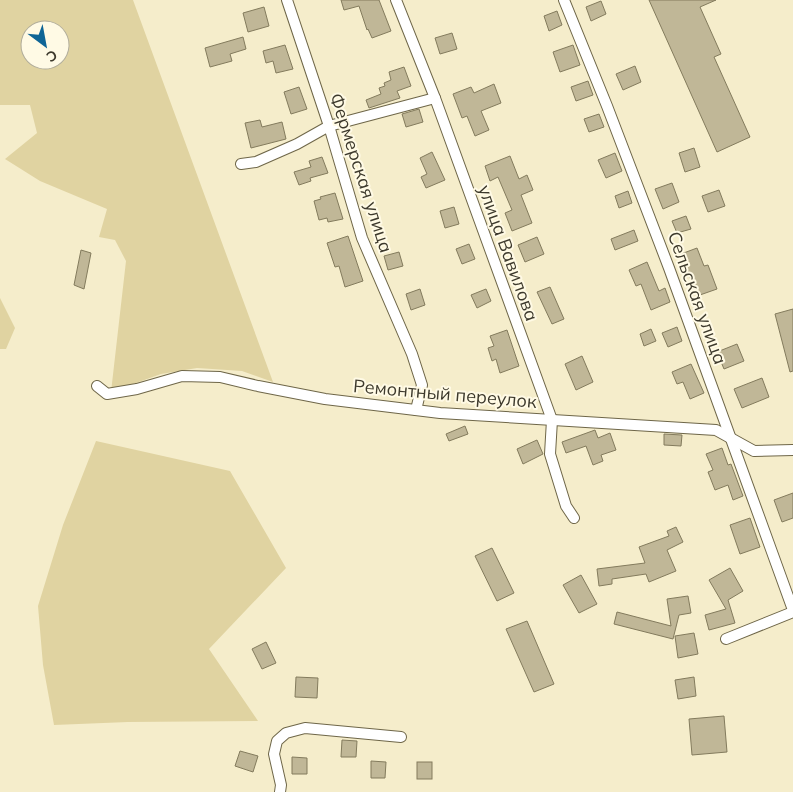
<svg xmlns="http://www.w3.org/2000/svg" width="793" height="792" font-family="Mulish,sans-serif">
	<rect width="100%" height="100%" fill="#f5edcb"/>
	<g fill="#e0d3a1" fill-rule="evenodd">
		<path d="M0,0H133L273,382L242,371L197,368L161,374L111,392L126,261L115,240L99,237L107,209L40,181L5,159L37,133L30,105H0ZM30,30H60V60H30Z"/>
		<path d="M0,298L15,328L6,349H0Z"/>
		<path d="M96,441L230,471L286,568L209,649L258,721L128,722L54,725L43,665L38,606L63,525Z"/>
	</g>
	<g fill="#c0b797" stroke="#837b5d">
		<path d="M341,0H379L391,31L372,38L368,29L367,30L359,6L344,10Z"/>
		<path d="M649,0H716L700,7L721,54L714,57L750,137L717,152Z"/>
		<path d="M601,1L606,14L591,21L586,7Z"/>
		<path d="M264,7L269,26L248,32L243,13Z"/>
		<path d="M557,11L562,25L549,31L544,16Z"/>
		<path d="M452,33L457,49L440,54L435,38Z"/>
		<path d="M243,37L246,49L230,54L232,61L210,67L205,48Z"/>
		<path d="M285,45L293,69L276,73L273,61L266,63L263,51Z"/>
		<path d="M573,45L580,65L560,72L553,52Z"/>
		<path d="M635,66L641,82L623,90L616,74Z"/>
		<path d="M404,67L411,86L397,91L400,98L369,108L366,100L381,94L379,88L385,86L384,83L391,80L389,72Z"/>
		<path d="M588,81L593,95L576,101L571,87Z"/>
		<path d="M494,84L501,103L481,111L489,130L475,136L467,116L462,118L453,94L471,87L474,93Z"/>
		<path d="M299,87L307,109L291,114L284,92Z"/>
		<path d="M419,109L423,122L406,127L402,114Z"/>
		<path d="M599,114L604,127L589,132L584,119Z"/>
		<path d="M260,120L262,127L282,122L286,139L251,148L245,123Z"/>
		<path d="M694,148L700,167L685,172L679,153Z"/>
		<path d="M432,152L445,180L426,188L421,177L427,174L420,158Z"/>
		<path d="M615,153L622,171L606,178L598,160Z"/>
		<path d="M510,156L519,179L527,175L533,190L521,195L532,223L512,231L505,213L512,210L498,177L490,181L485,166Z"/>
		<path d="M322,157L328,173L310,178L311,181L299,185L294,172L311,167L309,161Z"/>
		<path d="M672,183L679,202L663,209L655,189Z"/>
		<path d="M719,190L725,206L708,212L702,196Z"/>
		<path d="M628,191L632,203L619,208L615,196Z"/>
		<path d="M335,193L343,219L328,222L327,218L319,220L314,201L321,199L320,197Z"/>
		<path d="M454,207L459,224L445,228L440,211Z"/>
		<path d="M686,216L691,229L677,233L672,221Z"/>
		<path d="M634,230L638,241L615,250L611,239Z"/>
		<path d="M348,236L363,281L345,287L339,266L335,267L327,243Z"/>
		<path d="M537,237L544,254L525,262L518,245Z"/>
		<path d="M469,244L475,259L462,264L456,249Z"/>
		<path d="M697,248L704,266L708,265L717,289L697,296L681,254Z"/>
		<path d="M81,250L91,253L84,289L74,285Z"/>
		<path d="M399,252L403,266L388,270L384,256Z"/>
		<path d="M647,262L659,291L665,288L670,302L651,310L641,284L636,286L629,270Z"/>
		<path d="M550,287L564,319L552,324L537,292Z"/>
		<path d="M420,289L425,305L411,310L406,294Z"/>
		<path d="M486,289L491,301L477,308L471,295Z"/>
		<path d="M793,309V371L790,372L775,314Z"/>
		<path d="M677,327L682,341L668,347L662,333Z"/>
		<path d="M651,329L656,341L644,346L640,334Z"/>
		<path d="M507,330L519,366L500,373L496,359L492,361L488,348L494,346L490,336Z"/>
		<path d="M737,344L744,361L724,369L717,352Z"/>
		<path d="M582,356L593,382L576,390L565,364Z"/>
		<path d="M691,364L704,393L690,399L683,382L677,384L672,372Z"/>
		<path d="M762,378L769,397L742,408L734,389Z"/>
		<path d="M465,426L468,434L449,441L446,434Z"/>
		<path d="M595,430L598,438L610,433L616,450L601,455L603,461L593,465L586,446L566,453L562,442Z"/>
		<path d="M664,434L682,435L681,446L664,445Z"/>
		<path d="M537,440L543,454L523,464L517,449Z"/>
		<path d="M722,448L728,465L731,464L743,496L733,500L728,485L715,490L708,472L713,470L706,454Z"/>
		<path d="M793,493V518L782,522L774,500Z"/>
		<path d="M750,518L760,547L740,554L730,525Z"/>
		<path d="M676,527L683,542L667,550L676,571L649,582L646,574L612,579V584L599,586L597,569L645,563L639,547L669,536L667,531Z"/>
		<path d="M492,548L514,593L497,601L475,556Z"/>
		<path d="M730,568L743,591L728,600L735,623L709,630L705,615L726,609L709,580Z"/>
		<path d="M581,575L597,604L579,613L563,585Z"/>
		<path d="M688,596L691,613L679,615L673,639L614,624L617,612L671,626L667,599Z"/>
		<path d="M527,621L554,684L534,692L506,629Z"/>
		<path d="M694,633L698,654L678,658L675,636Z"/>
		<path d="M266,642L276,663L262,669L252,649Z"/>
		<path d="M296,677L318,678L317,698L295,697Z"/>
		<path d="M694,677L696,696L678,699L675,680Z"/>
		<path d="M724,716L727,752L692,755L689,719Z"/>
		<path d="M342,740L357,741L356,757H341Z"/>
		<path d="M240,751L258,756L253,772L235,766Z"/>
		<path d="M292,757L307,758V774H292Z"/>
		<path d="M371,761L386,762L385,778H371Z"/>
		<rect x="417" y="762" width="15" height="17"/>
	</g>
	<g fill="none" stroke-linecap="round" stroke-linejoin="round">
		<g stroke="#6e6648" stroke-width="12">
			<g id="minor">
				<path d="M287,0L329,126L362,238L412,354L422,385L416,410"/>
				<path d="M396,0L435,98L552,420L550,454L566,506L574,518"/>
				<path d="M564,0L607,106L669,268L793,610"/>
				<path d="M241,164L256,162L297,144L329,126L435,98"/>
				<path d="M97,386L107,394L137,389L182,376L220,377L258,386L325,399L440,413L716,430L754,451L793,450"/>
				<path d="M726,639L793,612"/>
				<path d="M280,792L281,785L274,754L277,741L286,733L305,728L401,737"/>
			</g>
		</g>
		<use href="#minor" stroke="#fff" stroke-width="10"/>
	</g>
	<g text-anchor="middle" stroke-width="4" stroke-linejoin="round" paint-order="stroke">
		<g font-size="18" fill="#3d392c" stroke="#fffae5">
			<text transform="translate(361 173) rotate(72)" y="6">Фермерская улица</text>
			<text transform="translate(508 253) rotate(70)" y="6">улица Вавилова</text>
			<text transform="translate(697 298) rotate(70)" y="6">Сельская улица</text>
			<text transform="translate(445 394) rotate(5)" y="6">Ремонтный переулок</text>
		</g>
	</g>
	<g transform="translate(45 45) rotate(148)"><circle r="24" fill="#fffae5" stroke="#b1ad9b"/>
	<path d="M0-4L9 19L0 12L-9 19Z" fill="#0f6596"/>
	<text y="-8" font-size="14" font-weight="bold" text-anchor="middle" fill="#3d392c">С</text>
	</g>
</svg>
